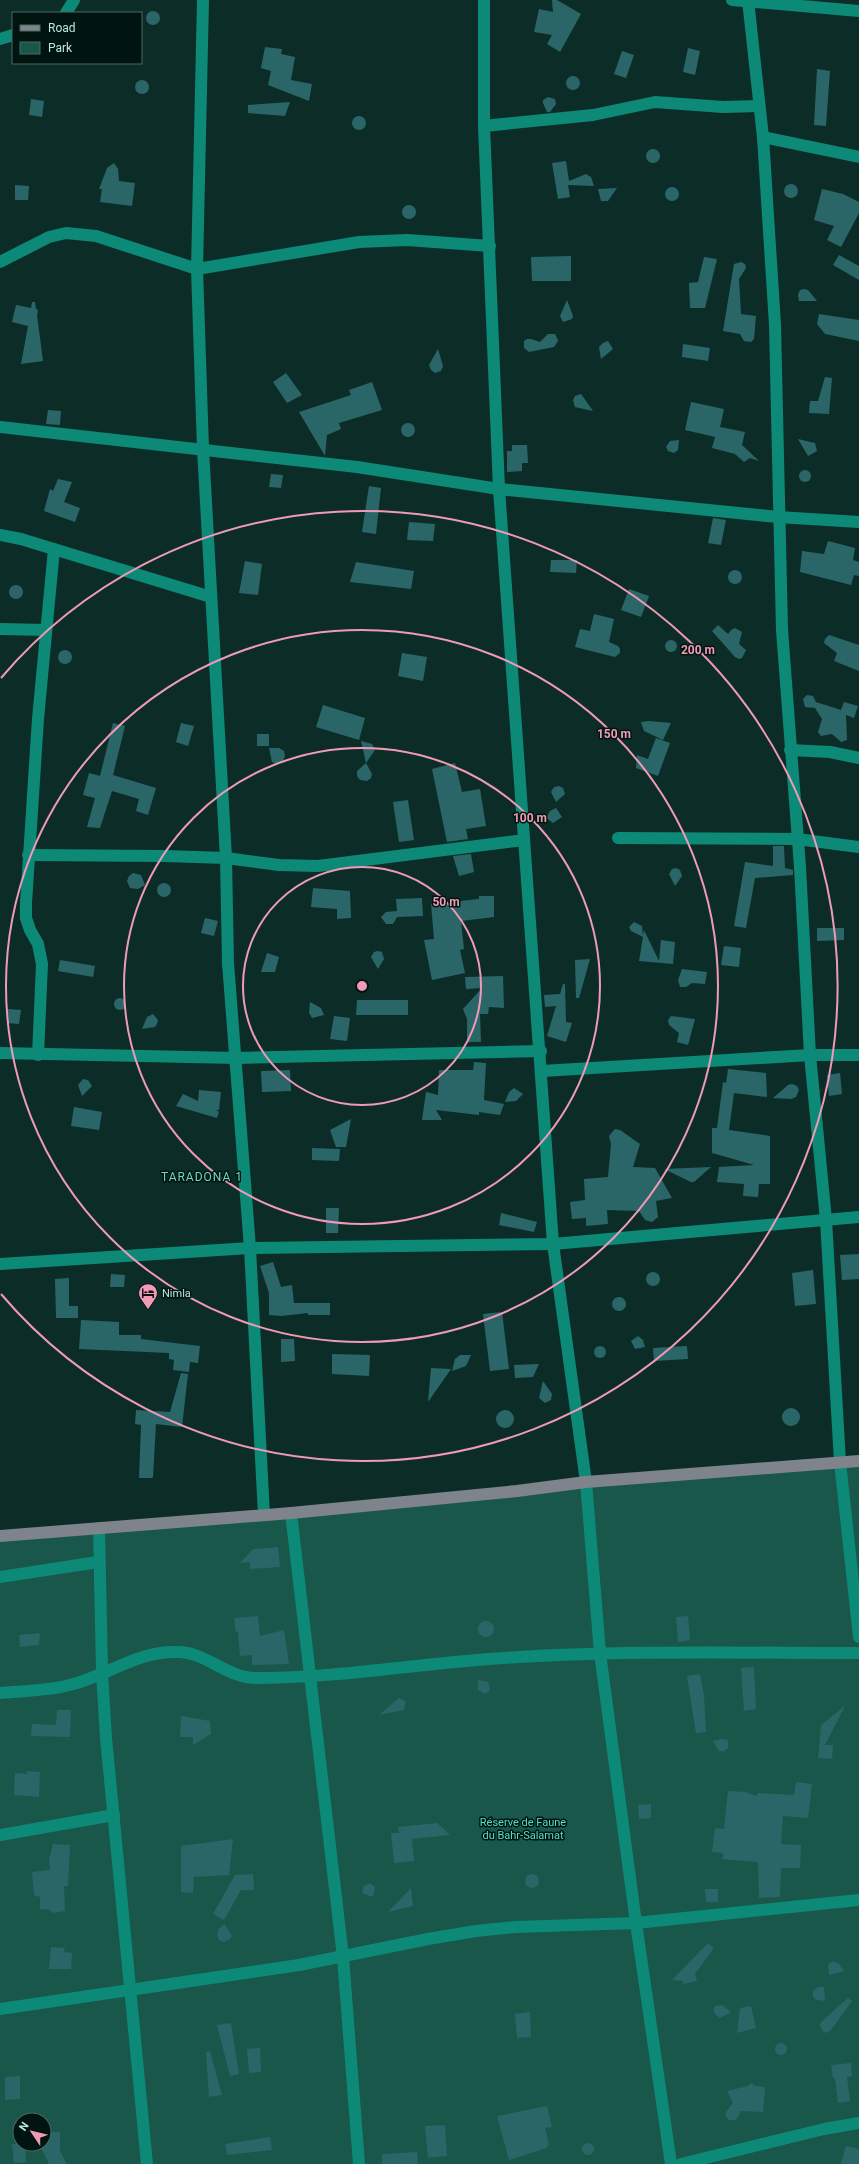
<svg xmlns="http://www.w3.org/2000/svg" width="859" height="2164" font-family="Roboto,sans-serif">
	<rect width="100%" height="100%" fill="#0c2d27"/>
	<path fill="#19574b" fill-rule="evenodd" d="M859,1461V2164H0V1536ZM20,2120H44V2144H20Z"/>
	<g fill="#2a6668">
		<path d="M552,0H557L581,14L560,52L547,44L552,35L534,32L539,9L553,12Z"/>
		<circle cx="153" cy="18" r="7"/>
		<path d="M265,47L282,49L281,54L295,57L291,80L312,84L309,101L268,85L271,71L261,68Z"/>
		<path d="M688,48L700,51L695,75L683,72Z"/>
		<path d="M622,51L634,55L626,78L614,74Z"/>
		<path d="M817,69L830,71L826,126L814,125Z"/>
		<circle cx="573" cy="83" r="7"/>
		<circle cx="142" cy="87" r="7"/>
		<path d="M548,97L555,99L556,104L550,112H547L543,103V100Z"/>
		<path d="M31,99L44,101L42,117L29,115Z"/>
		<path d="M290,102L285,116L248,113V105Z"/>
		<circle cx="359" cy="123" r="7"/>
		<circle cx="653" cy="156" r="7"/>
		<path d="M566,161L569,181L586,174L591,177L594,186L568,185L570,197L558,199L552,163Z"/>
		<path d="M114,163L118,169L119,181L135,183L132,206L100,202L102,189H99L107,168Z"/>
		<circle cx="791" cy="191" r="7"/>
		<path d="M15,185L29,186L28,200H15Z"/>
		<circle cx="672" cy="194" r="7"/>
		<path d="M617,188L608,201H601L598,189Z"/>
		<path d="M822,189L843,194L859,202V213L841,247L827,240L834,226L814,220Z"/>
		<circle cx="409" cy="212" r="7"/>
		<path d="M839,255L859,266V280L833,265Z"/>
		<path d="M571,256V281H532L531,257Z"/>
		<path d="M704,257L717,259L705,308H690L689,283L698,282Z"/>
		<path d="M741,262L745,264L746,268L739,279L741,314L756,316L754,339L751,342L744,341L740,334L723,331L734,264Z"/>
		<path d="M804,289L808,290L817,301H799L798,295L800,290Z"/>
		<path d="M567,300L573,316L572,319L563,322L560,316Z"/>
		<path d="M32,302H35L36,309L38,310L37,315L43,361L21,364L28,326L12,322L16,305L31,308Z"/>
		<path d="M819,314L859,320V341L825,334L817,324Z"/>
		<path d="M548,334H555L557,338L558,341L554,347L529,352L524,348V341L527,339H531L540,342Z"/>
		<path d="M608,341L613,349L601,359L599,347L603,343Z"/>
		<path d="M683,344L710,348L708,361L682,357Z"/>
		<path d="M438,349L443,366L441,371L435,373L431,370L429,365Z"/>
		<path d="M286,373L302,395L287,403L273,382Z"/>
		<path d="M825,377L832,378L829,414L809,413L810,401H818Z"/>
		<path d="M372,382L382,410L339,423L341,429L327,435L325,456L299,412L351,395L349,390Z"/>
		<path d="M581,394L584,398L593,411L575,407L573,400L575,396Z"/>
		<path d="M691,402L724,409L720,427L745,432L742,445L759,461L750,458L744,462L735,454L712,448L715,437L685,430Z"/>
		<path d="M48,410L61,411L60,425L46,424Z"/>
		<circle cx="408" cy="430" r="7"/>
		<path d="M798,439L815,443L817,451L808,456Z"/>
		<path d="M679,440L678,450L674,453L668,451L666,447L670,441Z"/>
		<path d="M512,445H527L528,463H522V471L507,472V451H512Z"/>
		<circle cx="805" cy="476" r="6"/>
		<path d="M271,474L283,475L281,488L269,487Z"/>
		<path d="M58,479L72,482L64,502L80,508L75,522L44,511L50,489L53,491Z"/>
		<path d="M369,486L381,488L376,534L362,532Z"/>
		<path d="M713,518L726,520L721,545L708,543Z"/>
		<path d="M409,522L435,524L433,541L407,540Z"/>
		<path d="M828,541L855,548L853,560L859,562V576L854,575L851,585L800,572L802,551L824,554Z"/>
		<path d="M551,560H577L576,573L550,572Z"/>
		<path d="M245,561L262,564L258,595L239,593Z"/>
		<path d="M356,562L414,571L411,589L350,582Z"/>
		<circle cx="735" cy="577" r="7"/>
		<circle cx="16" cy="592" r="7"/>
		<path d="M629,589L649,596L641,617L621,610Z"/>
		<path d="M594,614L614,619L609,642L618,646L620,649V653L615,657L575,647L580,629L590,631Z"/>
		<path d="M718,625L728,634L731,630L735,628L742,632L739,644L746,650L742,658L739,659L735,657L712,631Z"/>
		<path d="M829,635L859,645V671L834,661L837,653L824,643L825,639Z"/>
		<circle cx="671" cy="646" r="6"/>
		<circle cx="65" cy="657" r="7"/>
		<path d="M402,653L427,657L423,681L398,676Z"/>
		<path d="M807,695L813,696L816,702L841,710L844,702L858,706L854,718L846,715L847,740L841,742L832,734L821,736L818,732L822,719L815,708L805,707L803,699Z"/>
		<path d="M323,705L365,718L359,740L316,727Z"/>
		<path d="M649,721L671,723L663,740L644,731L641,722Z"/>
		<path d="M113,723L125,726L113,775L156,788L148,815L136,811L139,799L112,791L100,828L87,827L95,798L83,795L89,773L100,776Z"/>
		<path d="M181,723L194,726L188,746L176,742Z"/>
		<rect x="257" y="734" width="12" height="12"/>
		<path d="M656,738L670,743L658,776L636,768L637,755L648,759Z"/>
		<path d="M361,741L372,744L375,750L366,763L372,774L371,778L367,781L360,780L357,776V771L366,763Z"/>
		<path d="M269,748H279L284,751L285,756L282,763L276,764L272,762Z"/>
		<path d="M455,763L462,792L480,789L486,826L466,829L468,839L447,842L432,769Z"/>
		<path d="M559,786L563,788L565,794L556,802L551,792L554,787Z"/>
		<path d="M408,800L414,840L399,842L393,802Z"/>
		<path d="M556,808L562,817L553,823L546,818L550,811Z"/>
		<path d="M773,846H784L785,868L793,870V875L755,878L746,928L734,926L745,862L773,866Z"/>
		<path d="M471,854L474,872L459,876L453,856Z"/>
		<path d="M676,868L680,870L682,876L675,886L669,874L672,869Z"/>
		<path d="M133,873L141,875L145,885L138,889L130,888L127,881L129,876Z"/>
		<circle cx="164" cy="890" r="7"/>
		<path d="M313,888L350,891L351,918L337,919V909L311,907Z"/>
		<path d="M479,896H494V917L461,921L464,949L460,950L465,973L432,980L424,940L434,939L431,904L479,899Z"/>
		<path d="M422,898L423,916L397,917L393,924H386L381,917L386,912L397,911L396,899Z"/>
		<path d="M205,918L218,921L214,936L201,933Z"/>
		<path d="M634,922L642,926L643,935L644,930L659,961L661,940L675,942L673,964L639,961L643,937L631,931L629,927Z"/>
		<path d="M817,928H844V940L817,941Z"/>
		<path d="M724,946L741,948L739,967L721,965Z"/>
		<path d="M378,951L382,952L384,959L378,969L371,957L374,952Z"/>
		<path d="M267,953L279,957L275,972H261Z"/>
		<path d="M590,959L579,998H576L575,960Z"/>
		<path d="M60,960L95,966L93,977L58,971Z"/>
		<path d="M682,969L707,972L705,984L692,983L686,987H680L678,980Z"/>
		<path d="M503,976L504,1008L489,1007L488,1014H480L481,1042H467V1019L463,1009L482,988L466,989L465,977Z"/>
		<path d="M563,984H565L566,1022L572,1023L566,1042L547,1036L556,1006L545,1007L544,995L560,994Z"/>
		<circle cx="120" cy="1004" r="6"/>
		<path d="M357,1000H408V1015H356Z"/>
		<path d="M310,1002L321,1008L324,1015L312,1018L309,1013Z"/>
		<path d="M8,1009L21,1010L19,1024L7,1023Z"/>
		<path d="M153,1014L158,1020L157,1024L155,1027L142,1029L147,1017Z"/>
		<path d="M334,1016L350,1018L347,1041L330,1039Z"/>
		<path d="M671,1016L695,1019L688,1045L677,1042L679,1033L669,1025L668,1020Z"/>
		<path d="M474,1062L486,1063L484,1100L504,1104L500,1115L479,1112V1115L436,1110L442,1120H422L426,1092L438,1095L439,1070H473Z"/>
		<path d="M728,1069L766,1073L767,1097L734,1093L729,1130L770,1136V1184H759L758,1197L743,1196L744,1184L717,1182L719,1167L754,1165L712,1153V1128H717L723,1082L726,1083Z"/>
		<path d="M290,1070L291,1091L262,1092L261,1071Z"/>
		<path d="M840,1073L842,1094L829,1096L827,1075Z"/>
		<path d="M83,1079L88,1080L92,1086L82,1096L78,1085Z"/>
		<path d="M792,1084L797,1086L799,1090L796,1097L791,1099L773,1098L788,1085Z"/>
		<path d="M514,1088L523,1094L516,1101L505,1102L509,1092Z"/>
		<path d="M199,1090L221,1092L219,1110H216L219,1112L217,1118L176,1106L183,1094L198,1101Z"/>
		<path d="M74,1107L102,1112L99,1130L71,1126Z"/>
		<path d="M351,1119L346,1147H336L330,1130Z"/>
		<path d="M615,1129L620,1130L640,1144L633,1167L655,1168L672,1198L656,1201L658,1217L652,1222L645,1220L639,1211L607,1210L608,1224L586,1226V1218L572,1219L570,1202L585,1200L584,1179L608,1177L611,1144L609,1136Z"/>
		<path d="M312,1148L340,1149L339,1161L312,1160Z"/>
		<path d="M711,1167L694,1182H691L664,1169Z"/>
		<path d="M326,1208H339L338,1233H326Z"/>
		<path d="M501,1213L537,1222L534,1232L499,1225Z"/>
		<path d="M859,1254V1279L842,1280L840,1255Z"/>
		<path d="M273,1262L281,1287L292,1285L294,1303H330V1315H308V1313L281,1316L269,1315V1293L260,1266Z"/>
		<path d="M813,1270L816,1304L795,1306L792,1273Z"/>
		<circle cx="653" cy="1279" r="7"/>
		<path d="M111,1274L125,1275L124,1287H110Z"/>
		<path d="M69,1278V1306H78V1318H56L55,1279Z"/>
		<circle cx="619" cy="1304" r="7"/>
		<path d="M502,1312L509,1369L490,1371L483,1314Z"/>
		<path d="M81,1320L119,1322V1335H141V1339L200,1346L198,1363L190,1362L189,1372L173,1370L174,1360L169,1359V1353L79,1349Z"/>
		<path d="M638,1336L643,1340L645,1347L635,1349L631,1341Z"/>
		<path d="M281,1339H294L295,1361L281,1362Z"/>
		<circle cx="600" cy="1352" r="6"/>
		<path d="M687,1346L688,1359L654,1361L653,1348Z"/>
		<path d="M332,1354L370,1355L369,1376L332,1374Z"/>
		<path d="M460,1355H471L466,1366L452,1371L455,1359Z"/>
		<path d="M539,1364L533,1377L515,1378L514,1365Z"/>
		<path d="M431,1368L451,1369L428,1402Z"/>
		<path d="M181,1373L188,1374L182,1427L156,1424L153,1477L152,1478H139L141,1425L135,1424L136,1410L170,1412Z"/>
		<path d="M543,1381L552,1394L551,1400L545,1403L539,1398Z"/>
		<circle cx="791" cy="1417" r="9"/>
		<circle cx="505" cy="1419" r="9"/>
		<path d="M278,1547L280,1567L250,1569V1562L240,1563L253,1549Z"/>
		<path d="M258,1616L260,1636L284,1630L289,1664L252,1665V1655L240,1656L238,1632H236L234,1618Z"/>
		<path d="M688,1616L690,1640L678,1642L676,1617Z"/>
		<circle cx="486" cy="1629" r="8"/>
		<path d="M40,1633L39,1645L20,1647L19,1635Z"/>
		<path d="M754,1667L756,1709L744,1711L741,1668Z"/>
		<path d="M700,1674L704,1695L706,1732L696,1733L687,1676Z"/>
		<path d="M478,1680L488,1682L490,1690L485,1694L478,1690Z"/>
		<path d="M399,1698L406,1702L404,1710L379,1715Z"/>
		<path d="M845,1706L825,1745H833L832,1759L818,1758L821,1725Z"/>
		<path d="M57,1710H71L70,1737L31,1736L32,1724L56,1725Z"/>
		<path d="M181,1716L210,1721L211,1734L193,1745V1737H180Z"/>
		<path d="M722,1739L728,1740V1748L723,1752L718,1750L713,1741Z"/>
		<path d="M27,1771L40,1772L39,1797L14,1795L15,1773L27,1774Z"/>
		<path d="M796,1782L812,1784L808,1818L783,1816L781,1844L801,1845L800,1868H781L780,1897L759,1898L758,1862L722,1859L723,1853L712,1852L715,1828L724,1829L728,1791L746,1792L756,1796L758,1793L794,1795Z"/>
		<path d="M651,1804V1818L639,1819L638,1805Z"/>
		<path d="M437,1823L450,1835L412,1839L414,1861L394,1863L391,1833H399L398,1827Z"/>
		<path d="M233,1839L229,1875L194,1877L193,1893L181,1892V1846Z"/>
		<path d="M53,1844L70,1845L68,1886H64L65,1911L52,1913L51,1910L40,1909V1897L34,1895L32,1872L50,1870L49,1860Z"/>
		<circle cx="532" cy="1881" r="7"/>
		<path d="M253,1874L254,1890H241L224,1920L213,1914L235,1875Z"/>
		<path d="M370,1883L375,1887L373,1897L362,1893L364,1886Z"/>
		<path d="M411,1888L413,1906L388,1912Z"/>
		<path d="M705,1889H718V1902H706Z"/>
		<path d="M224,1924L232,1935L230,1939L224,1942L219,1940L217,1935L218,1930Z"/>
		<path d="M708,1943L714,1948L695,1974L697,1981L683,1984V1981L672,1980Z"/>
		<path d="M51,1947L65,1948L64,1952L72,1953L71,1969H49Z"/>
		<path d="M833,1961L839,1964L844,1971L829,1975L828,1965Z"/>
		<path d="M818,1987H824L825,2001L817,2000L813,1997V1991Z"/>
		<path d="M848,1998L852,2001L831,2030L826,2033L823,2031L820,2026L821,2022Z"/>
		<path d="M722,2005L731,2012L720,2018L715,2014L714,2010L715,2006Z"/>
		<path d="M751,2006L756,2028L737,2033L740,2008Z"/>
		<path d="M530,2012L531,2037L517,2038L515,2014Z"/>
		<path d="M231,2023L239,2074L230,2076L217,2025Z"/>
		<circle cx="781" cy="2049" r="6"/>
		<path d="M260,2048L261,2072L249,2073L247,2049Z"/>
		<path d="M210,2051L222,2095L209,2097L206,2052Z"/>
		<path d="M851,2063L852,2076L847,2077L850,2101L838,2103L835,2078H833L831,2065Z"/>
		<path d="M20,2076V2099L5,2100V2077Z"/>
		<path d="M751,2083L755,2086L765,2087L763,2112L741,2111L736,2120H729L726,2116V2112L733,2103L727,2091L748,2086Z"/>
		<path d="M547,2106L552,2127L545,2128L549,2145L547,2146V2148L509,2160L497,2116Z"/>
		<path d="M445,2125L447,2156L428,2158L425,2126Z"/>
		<path d="M47,2132H60V2151L67,2164H49L39,2144H47Z"/>
		<path d="M270,2137L272,2150L227,2155L225,2144Z"/>
		<circle cx="588" cy="2149" r="6"/>
		<path d="M12,2144H25L26,2162L14,2163Z"/>
		<path d="M846,2146L859,2149V2164H841Z"/>
		<path d="M417,2152L418,2164H382V2154Z"/>
	</g>
	<g fill="none" stroke-linecap="round" stroke-linejoin="round">
		<g stroke="#0c8a77" stroke-width="12">
			<path d="M203,0L197,269L203,449L226,858L228,963L250,1248L264,1515"/>
			<path d="M484,0V126L499,489L553,1244L586,1482L600,1653L636,1923L671,2164"/>
			<path d="M732,0L859,11"/>
			<path d="M748,0L763,137L775,325L782,630L800,867L810,1055L826,1220L840,1462L859,1637"/>
			<path d="M66,13L74,0"/>
			<path d="M0,39L13,35"/>
			<path d="M484,126L593,115L655,102L723,107L759,106"/>
			<path d="M763,137L859,157"/>
			<path d="M0,262L49,237L66,233L96,236L197,269L359,242L407,240L490,246"/>
			<path d="M0,427L357,467L499,489L778,517L859,522"/>
			<path d="M0,535L21,539L211,597"/>
			<path d="M0,629L46,630"/>
			<path d="M790,750L830,752L859,758"/>
			<path d="M618,838L797,839L859,847"/>
			<path d="M28,855L165,856L226,858L279,865L318,866L524,840"/>
			<path d="M0,1053L236,1058L541,1051"/>
			<path d="M38,1055L42,964L38,944L30,930L26,918V903L38,719L54,549"/>
			<path d="M542,1071L810,1055H859"/>
			<path d="M0,1264L250,1248L553,1244L859,1217"/>
			<path d="M291,1513L343,1957L359,2164"/>
			<path d="M99,1528L102,1672L106,1738L147,2164"/>
			<path d="M0,1577L98,1562"/>
			<path d="M0,1693C23,1691 47,1691 70,1685C108,1676 135,1651 178,1652C206,1652 227,1678 256,1678C339,1678 421,1663 504,1658C622,1650 741,1653 859,1653"/>
			<path d="M0,1835L114,1815"/>
			<path d="M0,2009L299,1965L428,1939L476,1931L515,1927L636,1923L859,1900"/>
			<path d="M681,2164L824,2129L859,2123"/>
		</g>
		<path stroke="#7f838b" stroke-width="12" d="M0,1536L291,1513L517,1491L586,1482L859,1461"/>
	</g>
	<g fill="none" stroke="#f09ab7" stroke-width="2">
		<circle cx="362" cy="986" r="119"/>
		<circle cx="362" cy="986" r="238"/>
		<circle cx="362" cy="986" r="356"/>
		<path d="M1 678A475 475 0 1 1 1 1294"/>
	</g>
	<defs>
		<g id="hotel-pin" transform="scale(1)"><path d="M0 17L-7.5 6A9.5 9.5 0 1 1 7.5 6Z" fill="#f09ab7" stroke="#001410"/><path d="M-6-4.5h1.5V1H6V5H4.5V3h-9V5H-6ZM-4 0a1.8 1.8 0 1 1 3.6 0ZM.5 0V-2.5h3Q6-2.5 6 0Z" fill="#111"/></g>
	</defs>
	<g fill-rule="evenodd">
		<use href="#hotel-pin" x="148" y="1293"/>
	</g>
	<g text-anchor="middle" stroke-width="3" stroke-linejoin="round" paint-order="stroke">
		<g font-size="11" fill="#bae9de" stroke="#001410" text-anchor="start">
			<text x="162" y="1297">Nimla</text>
		</g>
		<g font-size="11" fill="#52e0c6" stroke="#001410">
			<text x="523" y="1826">Réserve de Faune<tspan x="523" dy="13">du Bahr-Salamat</tspan></text>
		</g>
		<g font-size="12" letter-spacing="1" fill="#70d7c2" stroke="#001410">
			<text x="202" y="1181">TARADONA 1</text>
		</g>
	</g>
	<circle cx="362" cy="986" r="6" fill="#f09ab7" stroke="#001410" stroke-width="2"/>
	<g font-size="12" text-anchor="middle" font-weight="bold" fill="#f09ab7" stroke="#001410" stroke-width="3" stroke-linejoin="round" paint-order="stroke">
		<text x="698" y="654">200 m</text>
		<text x="614" y="738">150 m</text>
		<text x="530" y="822">100 m</text>
		<text x="446" y="906">50 m</text>
	</g>
	<rect x="12" y="12" width="130" height="52" fill="#001410" stroke="#4a6962"/>
	<rect x="20" y="25" width="20" height="6" fill="#7f838b" stroke="#4a6962"/>
	<text x="48" y="32" font-size="12" fill="#bae9de">Road</text>
	<rect x="20" y="42" width="20" height="12" fill="#19574b" stroke="#4a6962"/>
	<text x="48" y="52" font-size="12" fill="#bae9de">Park</text>
	<g transform="translate(32 2132) rotate(305)"><circle r="19" fill="#001410" stroke="#4a6962"/>
	<path d="M0-3L7 15L0 10L-7 15Z" fill="#f09ab7"/>
	<text y="-6" font-size="11" font-weight="bold" text-anchor="middle" fill="#bae9de">N</text>
	</g>
</svg>
